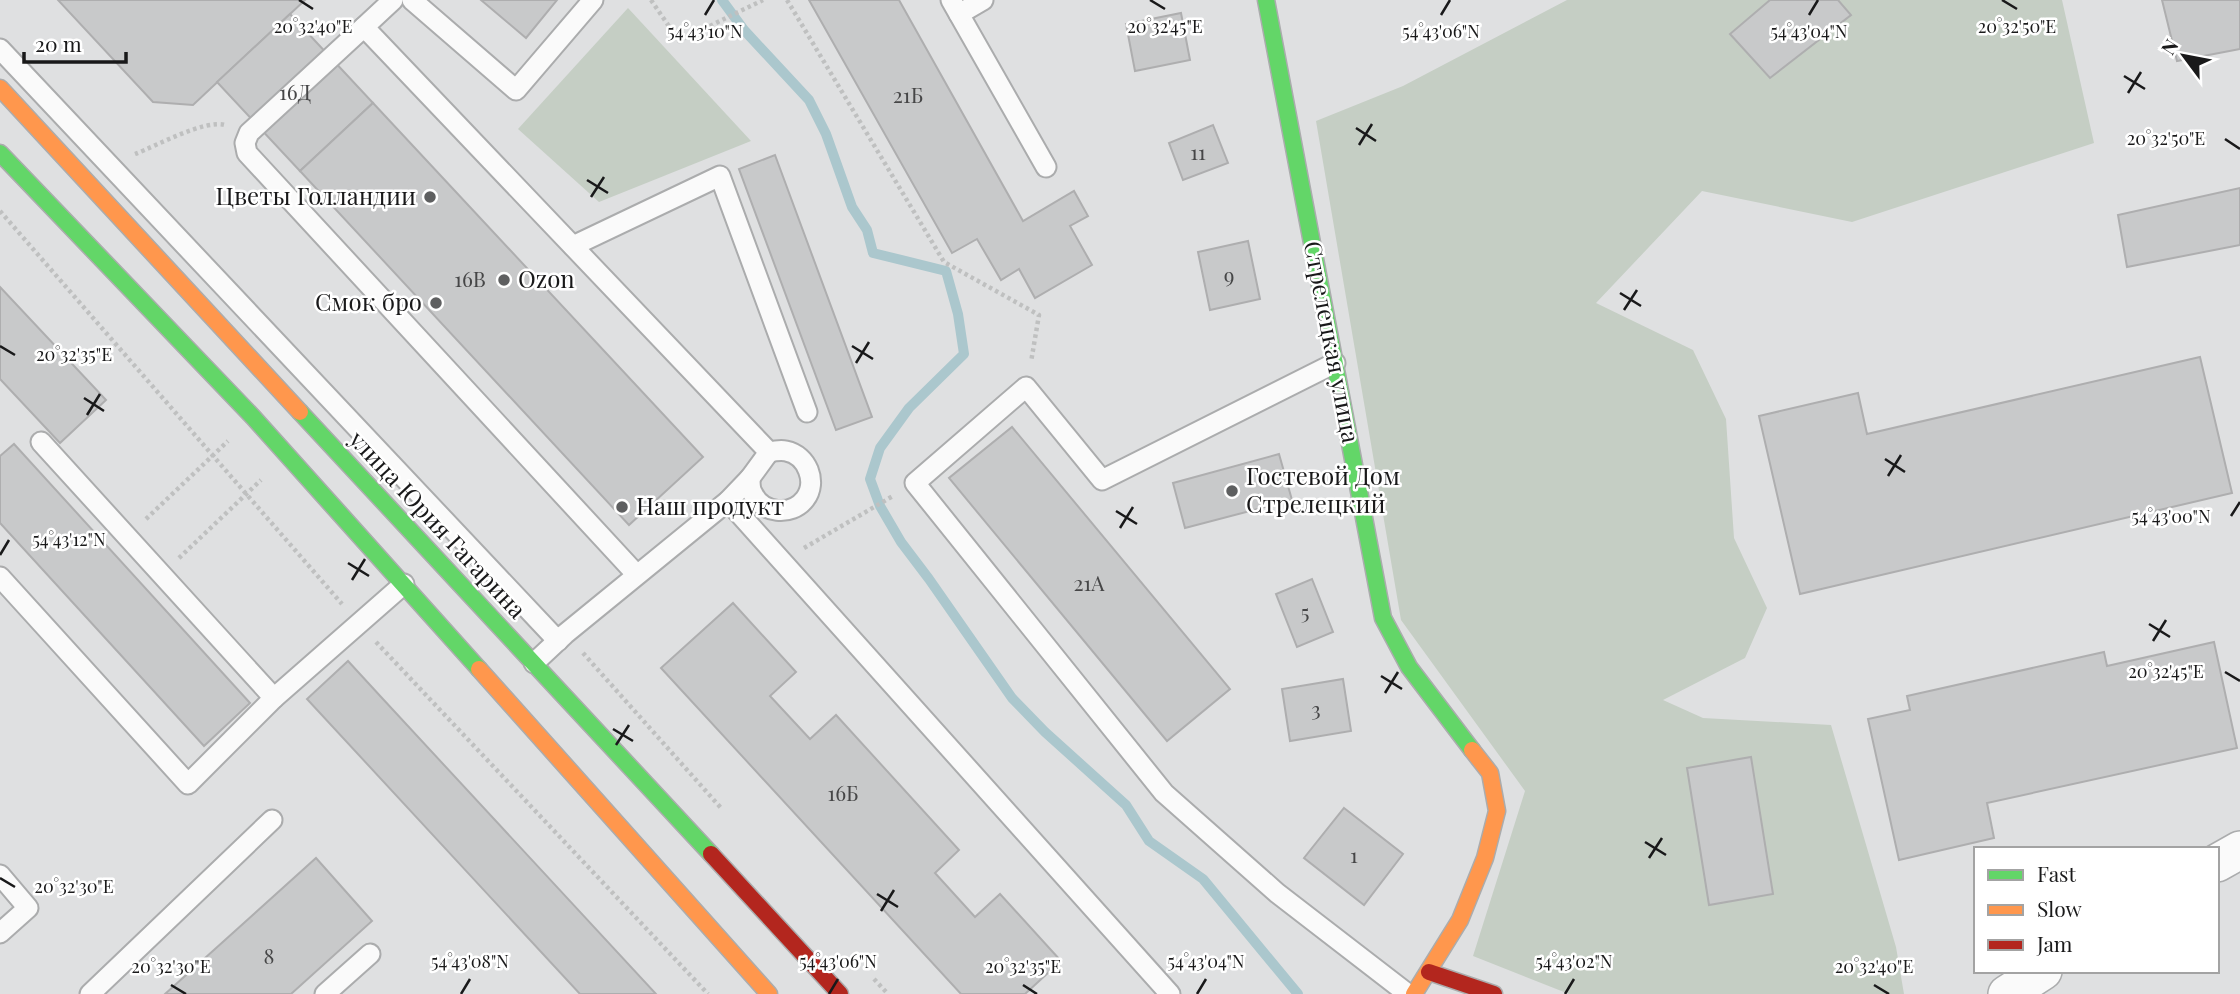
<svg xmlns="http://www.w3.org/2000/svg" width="2240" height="994" font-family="'Playfair Display',serif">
	<rect width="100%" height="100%" fill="#dfe0e1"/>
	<g fill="#c5cec4">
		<path d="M1567,0H2062L2094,143L1852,222L1702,191L1596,303L1693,350L1726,419L1734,538L1767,608L1745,658L1663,700L1703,718L1831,725L1896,947L1904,994H1569L1473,956L1525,791L1401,620L1316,121L1403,86Z"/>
		<path d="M628,8L751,141L599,202L518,129Z"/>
	</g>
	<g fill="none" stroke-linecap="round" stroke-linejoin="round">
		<path stroke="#abc7cd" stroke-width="10" d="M722,0L744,30L809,100L826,134L852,207L867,230L873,253L946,271L958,314L964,354L909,408L880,448L870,479L880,506L901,542L929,579L1012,698L1045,732L1126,805L1149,841L1203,879L1298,994"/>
	</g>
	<g fill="#c8c9ca" stroke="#aeaeaf" stroke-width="2">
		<path d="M58,0H305L193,105L153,102Z"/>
		<path d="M481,0H557L526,38Z"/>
		<path d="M809,0H899L1023,221L1074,191L1088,216L1070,226L1092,265L1035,298L1019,269L1001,280L977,239L952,253Z"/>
		<path d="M1770,0H1838L1851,15L1770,78L1730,34Z"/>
		<path d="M2162,0H2240V49L2177,61Z"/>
		<path d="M1181,13L1190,60L1135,71L1126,24Z"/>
		<path d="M290,14L373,103L300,171L217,82Z"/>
		<path d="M373,103L703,457L629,525L300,171Z"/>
		<path d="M1213,125L1228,163L1183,180L1169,143Z"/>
		<path d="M775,155L872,417L836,430L739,169Z"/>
		<path d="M2240,188V245L2127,267L2118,215Z"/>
		<path d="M1248,241L1260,299L1210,310L1198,252Z"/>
		<path d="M0,287L106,400L60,443L0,379Z"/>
		<path d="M2200,357L2232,493L1800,594L1759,416L1858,393L1867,434Z"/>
		<path d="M1012,427L1230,689L1167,741L949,478Z"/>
		<path d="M14,444L250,703L204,746L0,523V456Z"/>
		<path d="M1279,454L1292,500L1185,528L1173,483Z"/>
		<path d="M1312,579L1333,632L1297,647L1276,594Z"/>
		<path d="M733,603L796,672L770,696L810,739L836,715L959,850L935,873L975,917L1000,894L1061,961L1025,994H961L661,668Z"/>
		<path d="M2214,642L2237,748L1987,803L1994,838L1899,860L1868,719L1910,710L1907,696L2104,652L2107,666Z"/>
		<path d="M348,661L382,698L656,994H580L307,699Z"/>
		<path d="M1343,679L1351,731L1290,741L1282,689Z"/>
		<path d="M1751,757L1773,894L1709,905L1687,768Z"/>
		<path d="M1344,808L1403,854L1364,905L1304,858Z"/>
		<path d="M316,858L372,921L291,994H165Z"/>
	</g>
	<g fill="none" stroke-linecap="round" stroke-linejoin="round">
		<g stroke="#abacad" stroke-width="23">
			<g id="lane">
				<path d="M412,0L516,90L593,0"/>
				<path d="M951,0L1046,167"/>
				<path d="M959,14L983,0"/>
				<path d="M364,27L393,0"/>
				<path d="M0,49L558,641"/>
				<path d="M573,246L720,176L807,412"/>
				<path d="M1335,363L1102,480L1026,387L915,483L1164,793L1277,893L1408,994"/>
				<path d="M41,442L274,698L404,584"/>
				<path d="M750,478C750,483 750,490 753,494C762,513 791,517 805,499C818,482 807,455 786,451C781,450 774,451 769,452"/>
				<path d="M728,501L1170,994"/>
				<path d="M0,577L188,784L274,698"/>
				<path d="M534,663L565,634L728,501L750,478L769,452L364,27L249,133L245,143L247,153L637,575"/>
				<path d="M0,875L28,908L0,933"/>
				<path d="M90,994L272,820"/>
				<path d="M325,994L370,954"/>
			</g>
		</g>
		<g stroke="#abacad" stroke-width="40">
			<g id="street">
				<path d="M2217,863L2240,850"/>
				<path d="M2007,994L2043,971"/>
			</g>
		</g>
		<g stroke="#abacad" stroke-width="19">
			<g id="fast">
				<path d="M1266,0L1383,618L1409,667L1472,750"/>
				<path d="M0,153L253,417L479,669"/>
				<path d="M300,412L711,854"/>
			</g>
		</g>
		<g stroke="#abacad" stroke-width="19">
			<g id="slow">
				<path d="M0,88L300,412"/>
				<path d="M479,669L769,994"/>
				<path d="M1414,994L1460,920L1485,858L1497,811L1490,773L1472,750"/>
			</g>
		</g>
		<g stroke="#abacad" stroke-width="19">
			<g id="jam">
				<path d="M711,854L840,994"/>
				<path d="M1429,972L1494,994"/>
			</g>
		</g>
		<g stroke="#bfc0c0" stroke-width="4.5" stroke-dasharray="3.5 3.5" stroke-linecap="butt">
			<path d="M651,0L679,41L763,0"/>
			<path d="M787,0L944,262L1039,315L1031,362"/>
			<path d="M135,154C156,146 205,119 225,125"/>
			<path d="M0,211L342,604"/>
			<path d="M146,519L228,441"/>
			<path d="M804,548L893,496"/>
			<path d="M179,558L261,480"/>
			<path d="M376,642L708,994"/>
			<path d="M583,653L721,808"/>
			<path d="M874,979L888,994"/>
		</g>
		<use href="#lane" stroke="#fafafa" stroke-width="19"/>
		<use href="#street" stroke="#fafafa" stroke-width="37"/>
		<use href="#fast" stroke="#63d668" stroke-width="16"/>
		<use href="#slow" stroke="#ff974d" stroke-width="16"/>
		<use href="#jam" stroke="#b3261e" stroke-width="16"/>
	</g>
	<path fill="none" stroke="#19191a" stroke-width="2.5" d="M299,0L313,9M1150,0L1165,9M2002,0L2017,9M705,15L714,0M1441,15L1450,0M1809,15L1818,0M2124,76L2145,89M2128,93L2141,72M1356,128L1376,141M2225,139L2240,149M1359,145L1372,124M587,180L608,193M591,197L604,177M1620,293L1641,306M1624,310L1637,290M0,346L15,355M852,346L873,359M856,363L869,342M84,398L104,411M87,415L100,394M1885,459L1905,472M1888,476L1901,455M1116,511L1137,524M2231,516L2240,502M1120,528L1133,507M0,555L9,540M348,563L369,576M352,580L365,559M2149,624L2170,637M2153,641L2166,620M2225,672L2240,681M1381,676L1402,689M1385,693L1398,672M613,729L633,741M616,745L629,725M1645,842L1666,855M1649,858L1662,838M0,878L15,887M877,894L898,907M881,911L894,890M171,985L186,994M1023,985L1037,994M1874,985L1889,994M461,994L470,979M829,994L838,979M1197,994L1206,979M1565,994L1574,979"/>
	<g fill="#5e5f60" stroke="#fff" stroke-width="2.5">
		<circle cx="430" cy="197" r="7"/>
		<circle cx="504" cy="280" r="7"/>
		<circle cx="436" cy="303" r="7"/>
		<circle cx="1232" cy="491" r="7"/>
		<circle cx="622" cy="507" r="7"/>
	</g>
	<g text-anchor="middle" stroke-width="5" stroke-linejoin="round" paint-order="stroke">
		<g font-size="21" fill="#464647">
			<text x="295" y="100">16Д</text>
			<text x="908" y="103">21Б</text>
			<text x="1198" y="160">11</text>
			<text x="1229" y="283">9</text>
			<text x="470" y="287">16В</text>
			<text x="1089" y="591">21А</text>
			<text x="1305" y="620">5</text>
			<text x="1316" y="717">3</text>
			<text x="843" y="801">16Б</text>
			<text x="1354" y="863">1</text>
			<text x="269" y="964">8</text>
		</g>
		<g font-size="24" fill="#19191a" stroke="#fff" text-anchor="start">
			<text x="416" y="205" text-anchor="end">Цветы Голландии</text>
			<text x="518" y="288">Ozon</text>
			<text x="422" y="311" text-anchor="end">Смок бро</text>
			<text x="1246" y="485">Гостевой Дом<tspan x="1246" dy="28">Стрелецкий</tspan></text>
			<text x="636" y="515">Наш продукт</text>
		</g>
		<g font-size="24" fill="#19191a" stroke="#fff">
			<text transform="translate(1331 342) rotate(79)" y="8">Стрелецкая улица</text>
			<text transform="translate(437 525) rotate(47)" y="8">улица Юрия Гагарина</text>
		</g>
	</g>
	<g font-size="18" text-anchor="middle" fill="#19191a" stroke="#fff" stroke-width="5" stroke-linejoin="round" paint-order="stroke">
		<text x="2017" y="33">20°32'50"E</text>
		<text x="1165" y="33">20°32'45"E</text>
		<text x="313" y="33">20°32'40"E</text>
		<text x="705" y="38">54°43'10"N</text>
		<text x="1441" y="38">54°43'06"N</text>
		<text x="1809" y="38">54°43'04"N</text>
		<text x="2166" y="145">20°32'50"E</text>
		<text x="74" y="361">20°32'35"E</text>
		<text x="2171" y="523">54°43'00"N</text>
		<text x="69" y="546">54°43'12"N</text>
		<text x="2166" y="678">20°32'45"E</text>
		<text x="74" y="893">20°32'30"E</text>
		<text x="470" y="968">54°43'08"N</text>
		<text x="838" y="968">54°43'06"N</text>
		<text x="1206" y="968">54°43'04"N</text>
		<text x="1574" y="968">54°43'02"N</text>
		<text x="171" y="973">20°32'30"E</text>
		<text x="1023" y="973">20°32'35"E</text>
		<text x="1874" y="973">20°32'40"E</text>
	</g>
	<rect x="1974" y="847" width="245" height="126" fill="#ffffff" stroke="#a3a3a3" stroke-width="2"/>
	<rect x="1988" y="870" width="35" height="10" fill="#63d668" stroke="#a3a3a3" stroke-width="2"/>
	<text x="2037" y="882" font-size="21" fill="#19191a">Fast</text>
	<rect x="1988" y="905" width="35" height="10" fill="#ff974d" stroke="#a3a3a3" stroke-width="2"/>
	<text x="2037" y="917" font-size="21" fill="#19191a">Slow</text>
	<rect x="1988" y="940" width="35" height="10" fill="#b3261e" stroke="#a3a3a3" stroke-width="2"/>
	<text x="2037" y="952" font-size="21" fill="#19191a">Jam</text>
	<g transform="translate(2184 56) rotate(302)" stroke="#ffffff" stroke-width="5" paint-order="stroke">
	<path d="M0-5L12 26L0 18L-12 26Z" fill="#19191a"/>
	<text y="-10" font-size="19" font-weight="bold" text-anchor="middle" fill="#19191a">N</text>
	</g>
	<path d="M24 52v10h102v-10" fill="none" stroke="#19191a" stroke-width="3.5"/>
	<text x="35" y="52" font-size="21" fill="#19191a" stroke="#ffffff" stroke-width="5" paint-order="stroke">20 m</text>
</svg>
